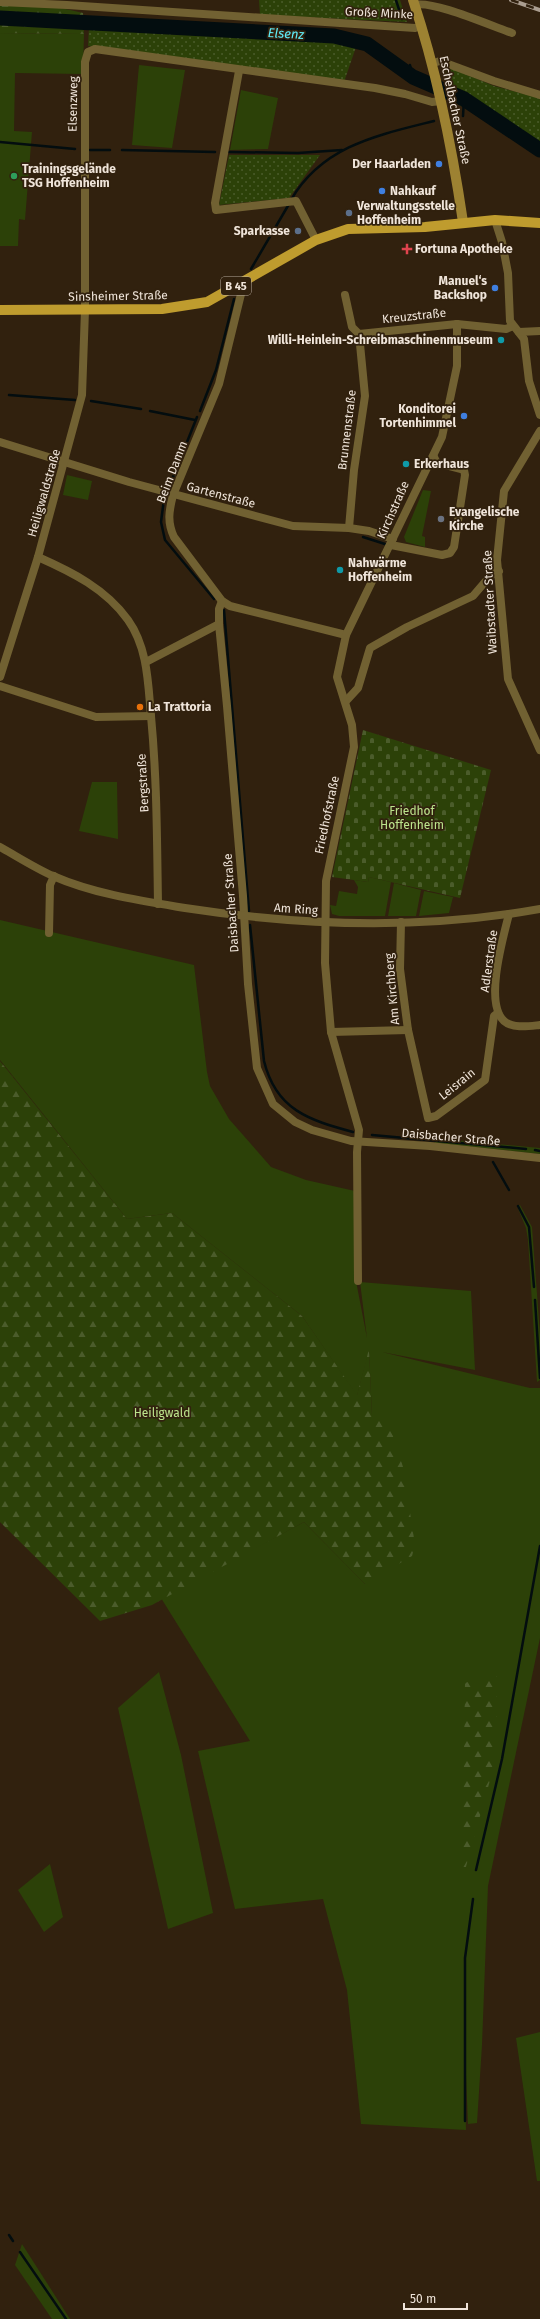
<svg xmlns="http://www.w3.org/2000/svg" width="540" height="2319" font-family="'Fira Sans',sans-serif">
	<defs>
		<pattern id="forest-firs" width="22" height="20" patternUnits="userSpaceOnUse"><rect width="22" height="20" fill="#2c4108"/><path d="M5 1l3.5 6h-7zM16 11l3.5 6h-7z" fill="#4b5c2b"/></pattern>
		<pattern id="cemetery-stones" width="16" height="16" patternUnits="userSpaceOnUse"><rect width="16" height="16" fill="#2c4108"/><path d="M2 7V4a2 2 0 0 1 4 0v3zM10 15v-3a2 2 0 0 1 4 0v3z" fill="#4b5c2b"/></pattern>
		<pattern id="garden-dots" width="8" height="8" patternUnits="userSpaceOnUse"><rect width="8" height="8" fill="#2c4108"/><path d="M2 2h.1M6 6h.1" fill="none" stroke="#4b5c2b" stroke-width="1.8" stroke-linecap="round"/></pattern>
	</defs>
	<rect width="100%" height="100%" fill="#31210e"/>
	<g fill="#2c4108">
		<path d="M0,33L84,34L83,74L15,73L14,131L32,132L25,220L19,219L18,246H0Z"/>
		<path d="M139,65L185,70L172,148L132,145Z"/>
		<path d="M241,90L278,98L268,149L230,150Z"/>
		<path d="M67,475L92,481L88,500L63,495Z"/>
		<path d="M423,490L431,491L422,536L425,537V547L406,542L404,537Z"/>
		<path d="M92,782H117L118,839L79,831Z"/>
		<path d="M369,877L391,882L385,916H339L332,914L330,905L336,906L339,891L357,894L358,887L354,880L368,882Z"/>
		<path d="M394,883L421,890L416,916H388Z"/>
		<path d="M424,891L453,897L449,913L419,916Z"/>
		<path d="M0,920L194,965L207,1072L210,1086L229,1119L271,1167L306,1180L355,1191L356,1281L367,1338L360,1282L471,1291L475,1370L382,1352L530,1388H540V1638L488,1886L482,2045L477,2123L468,2124L464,2026L466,2130L361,2124L347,1990L323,1899L235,1909L198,1751L250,1741L161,1598L304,1522L365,1584L372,1416L369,1351L357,1396L302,1316L172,1213L127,1219L0,1060Z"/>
		<path d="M434,1138L540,1148V1154L435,1143Z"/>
		<path d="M520,1205L532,1227L540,1334V1380L537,1382L528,1240L526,1228L517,1206Z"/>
		<path d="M159,1672L181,1755L213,1913L168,1929L118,1708Z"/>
		<path d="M50,1864L63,1917L44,1932L18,1890Z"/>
		<path d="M540,2032V2181H537L516,2038Z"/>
		<path d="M22,2244L70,2319H52L15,2265Z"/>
	</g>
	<g fill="url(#forest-firs)">
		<path d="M0,0H26L83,13L84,34L0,33Z"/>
		<path d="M0,1061L127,1219L172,1213L302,1316L357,1395L369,1349L372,1416L390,1426L403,1467L415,1545L412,1556L365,1584L304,1522L152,1605L100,1621L0,1522Z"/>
		<path d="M497,1672V1723L492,1773L462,1881L465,1683Z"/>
	</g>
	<path fill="url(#cemetery-stones)" d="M363,730L491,770L460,898L369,877L368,882L332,877Z"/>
	<g fill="url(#garden-dots)">
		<path d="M259,0H400L407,22L260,15Z"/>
		<path d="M89,27L253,37L333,38L356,47L344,82L88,46Z"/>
		<path d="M451,68L494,86L540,98V153L448,98L444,70Z"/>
		<path d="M229,155H320L289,198L219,205Z"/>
	</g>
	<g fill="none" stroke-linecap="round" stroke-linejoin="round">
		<g stroke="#030d0f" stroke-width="2.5">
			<path d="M396,0L402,19"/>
			<path d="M410,65L413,77"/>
			<path d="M463,116L464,99"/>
			<path d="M0,142L75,149"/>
			<path d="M90,150H110"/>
			<path d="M122,150L215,152"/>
			<path d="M229,152L298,153L342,150"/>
			<path d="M291,200C322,146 378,135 434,121"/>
			<path d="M251,269L289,204"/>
			<path d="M9,395L75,400"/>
			<path d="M91,401L141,409"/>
			<path d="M150,411L195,420"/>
			<path d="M200,411L216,370L234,299"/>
			<path d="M169,487L197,417"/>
			<path d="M164,499L161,522L165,540L214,599"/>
			<path d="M363,537L385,544"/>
			<path d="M224,610L249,911"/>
			<path d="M250,925L264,1061C276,1110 309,1120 353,1132"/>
			<path d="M372,1135L526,1149"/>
			<path d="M535,1150L540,1151"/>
			<path d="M493,1162L509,1190"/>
			<path d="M518,1206L529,1227L534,1287"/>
			<path d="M535,1300L540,1378"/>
			<path d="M476,1870L502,1759L540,1546"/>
			<path d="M465,2121V1958L473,1899"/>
			<path d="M9,2235L13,2241"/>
			<path d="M20,2252L66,2319"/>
		</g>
		<path stroke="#030d0f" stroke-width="15" d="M0,18L334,36L367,44L413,77L464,99L540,150"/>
		<g stroke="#716132" stroke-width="8">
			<path d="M0,2L67,5L415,28L421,26"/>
			<path d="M414,5C433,0 491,26 512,33"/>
			<path d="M433,63L440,61L494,81L540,95"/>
			<path d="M239,71L215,203L216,210L296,201L316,240"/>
			<path d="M495,220L502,242L508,273L510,321L524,339L529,381L540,415"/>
			<path d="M241,284L242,290L219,384L173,495C169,511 167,522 174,537L222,601L230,606L346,635"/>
			<path d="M345,295L352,327L359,334"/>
			<path d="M519,332L540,331"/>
			<path d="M359,334L457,324L506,329L513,326"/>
			<path d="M540,431L504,491L497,560L508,679L540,750"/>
			<path d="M0,442L129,482L293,526L349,528L369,531L393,539"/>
			<path d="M349,528L354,470L365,396L359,334"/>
			<path d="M391,545L442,555L450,553L454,547L465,475L464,470L437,463L434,457"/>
			<path d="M38,557C72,572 106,589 128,620C148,648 148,684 151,716C157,779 157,841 158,904"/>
			<path d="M222,601L219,609V624L227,706L243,896L248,984L257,1068L273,1104L295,1122L312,1130L351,1141L430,1146L540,1158"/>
			<path d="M146,662L219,624"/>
			<path d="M0,677L38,557L82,395L85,310V62L88,52L95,49L375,88L405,94L432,102L441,101"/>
			<path d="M0,686L96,717L151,716"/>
			<path d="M346,701L358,688L370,648L407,627L473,596L491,575L499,571"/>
			<path d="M0,847C18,857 35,868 53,876C94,894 142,901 185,908C302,926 423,930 540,909"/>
			<path d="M509,914C503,938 484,1003 504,1021C513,1029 530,1026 540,1025"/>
			<path d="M401,922L400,969L408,1030L428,1118L436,1116L485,1080L494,1016L498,1013"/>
			<path d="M49,933L50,885L54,876"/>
			<path d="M331,1032L408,1030"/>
			<path d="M358,1281L357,1152L359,1130L331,1032L325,963L326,881L354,747L352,725L337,677L346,635L442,437L457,366V324"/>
		</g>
		<path stroke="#9d8232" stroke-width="10" d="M413,0C437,72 452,147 463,222"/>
		<path stroke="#bf9c2e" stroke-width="10" d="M0,310L162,309L207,302L316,240L348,229L425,227L495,220L540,223"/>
		<g stroke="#ab9e90" stroke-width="4">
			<path id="rail" d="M511,0L540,10"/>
		</g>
		<use href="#rail" stroke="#31210e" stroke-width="2.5" stroke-dasharray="8" stroke-linecap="butt"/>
	</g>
	<g fill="#3f7fe0" stroke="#31210e" stroke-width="1.5">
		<circle cx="439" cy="164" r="4"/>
		<circle cx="382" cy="191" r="4"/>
		<circle cx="495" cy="288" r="4"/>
		<circle cx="464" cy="416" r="4"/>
	</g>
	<circle fill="#2e9e5b" stroke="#31210e" stroke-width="1.5" cx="14" cy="176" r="4"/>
	<g fill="#5c6f8a" stroke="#31210e" stroke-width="1.5">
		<circle cx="349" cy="213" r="4"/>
		<circle cx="298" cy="231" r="4"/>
	</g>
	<path fill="#e0444e" stroke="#31210e" stroke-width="1.5" d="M405 243h4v4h4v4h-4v4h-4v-4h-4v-4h4z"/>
	<g fill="#0f9aa8" stroke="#31210e" stroke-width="1.5">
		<circle cx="501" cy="340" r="4"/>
		<circle cx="406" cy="464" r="4"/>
		<circle cx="340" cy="570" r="4"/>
	</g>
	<circle fill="#6b7280" stroke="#31210e" stroke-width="1.5" cx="441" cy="519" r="4"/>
	<circle fill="#e8710a" stroke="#31210e" stroke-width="1.5" cx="140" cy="707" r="4"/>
	<g text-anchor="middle" stroke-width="3.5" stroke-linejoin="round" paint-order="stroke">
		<rect fill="#31210e" stroke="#b7aa9d" stroke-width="1" x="221" y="277" width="30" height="18" rx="3"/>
		<g font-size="11" font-weight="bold" fill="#f0e5da">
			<text x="236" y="290">B 45</text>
		</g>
		<g font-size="12" fill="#f0e5da" stroke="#31210e">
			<text transform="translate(379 13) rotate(3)" y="4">Große Minke</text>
			<text transform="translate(73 104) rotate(-89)" y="4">Elsenzweg</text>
			<text transform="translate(455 110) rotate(78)" y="4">Eschelbacher Straße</text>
			<text transform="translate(118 296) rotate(-1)" y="4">Sinsheimer Straße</text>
			<text transform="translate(414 316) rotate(-6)" y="4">Kreuzstraße</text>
			<text transform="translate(347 430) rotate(-83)" y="4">Brunnenstraße</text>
			<text transform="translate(172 472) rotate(-69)" y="4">Beim Damm</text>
			<text transform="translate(44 493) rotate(-74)" y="4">Heiligwaldstraße</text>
			<text transform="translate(221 495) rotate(15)" y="4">Gartenstraße</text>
			<text transform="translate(393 510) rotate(-66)" y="4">Kirchstraße</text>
			<text transform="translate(490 602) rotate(-93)" y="4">Waibstadter Straße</text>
			<text transform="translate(143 783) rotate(-93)" y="4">Bergstraße</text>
			<text transform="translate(327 815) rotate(-78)" y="4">Friedhofstraße</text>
			<text transform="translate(231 903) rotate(-94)" y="4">Daisbacher Straße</text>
			<text transform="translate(296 909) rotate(4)" y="4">Am Ring</text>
			<text transform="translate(489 961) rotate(-82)" y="4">Adlerstraße</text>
			<text transform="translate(392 989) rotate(-95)" y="4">Am Kirchberg</text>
			<text transform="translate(457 1084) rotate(-39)" y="4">Leisrain</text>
			<text transform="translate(451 1137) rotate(5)" y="4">Daisbacher Straße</text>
		</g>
		<g font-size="12" font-weight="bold" fill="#f0e5da" stroke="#31210e" text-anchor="start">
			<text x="431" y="168" text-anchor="end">Der Haarladen</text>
			<text x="22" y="173">Trainingsgelände<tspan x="22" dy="14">TSG Hoffenheim</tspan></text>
			<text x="390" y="195">Nahkauf</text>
			<text x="357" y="210">Verwaltungsstelle<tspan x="357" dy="14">Hoffenheim</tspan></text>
			<text x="290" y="235" text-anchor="end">Sparkasse</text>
			<text x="415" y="253">Fortuna Apotheke</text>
			<text x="487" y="285" text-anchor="end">Manuel‘s<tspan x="487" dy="14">Backshop</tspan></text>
			<text x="493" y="344" text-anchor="end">Willi-Heinlein-Schreibmaschinenmuseum</text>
			<text x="456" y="413" text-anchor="end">Konditorei<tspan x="456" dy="14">Tortenhimmel</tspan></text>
			<text x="414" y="468">Erkerhaus</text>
			<text x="449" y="516">Evangelische<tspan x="449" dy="14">Kirche</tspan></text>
			<text x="348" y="567">Nahwärme<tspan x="348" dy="14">Hoffenheim</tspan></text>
			<text x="148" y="711">La Trattoria</text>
		</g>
		<g font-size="12" fill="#bce48c" stroke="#31210e">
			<text x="412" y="815">Friedhof<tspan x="412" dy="14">Hoffenheim</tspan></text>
			<text x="162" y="1417">Heiligwald</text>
		</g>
		<g font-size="13" font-style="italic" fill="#60eefa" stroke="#31210e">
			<text transform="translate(286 33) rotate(3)" y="5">Elsenz</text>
		</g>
	</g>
	<path d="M404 2303v6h63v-6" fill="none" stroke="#f0e5da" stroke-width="2"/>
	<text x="410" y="2303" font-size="12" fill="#f0e5da" stroke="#31210e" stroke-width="3" paint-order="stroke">50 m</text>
</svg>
